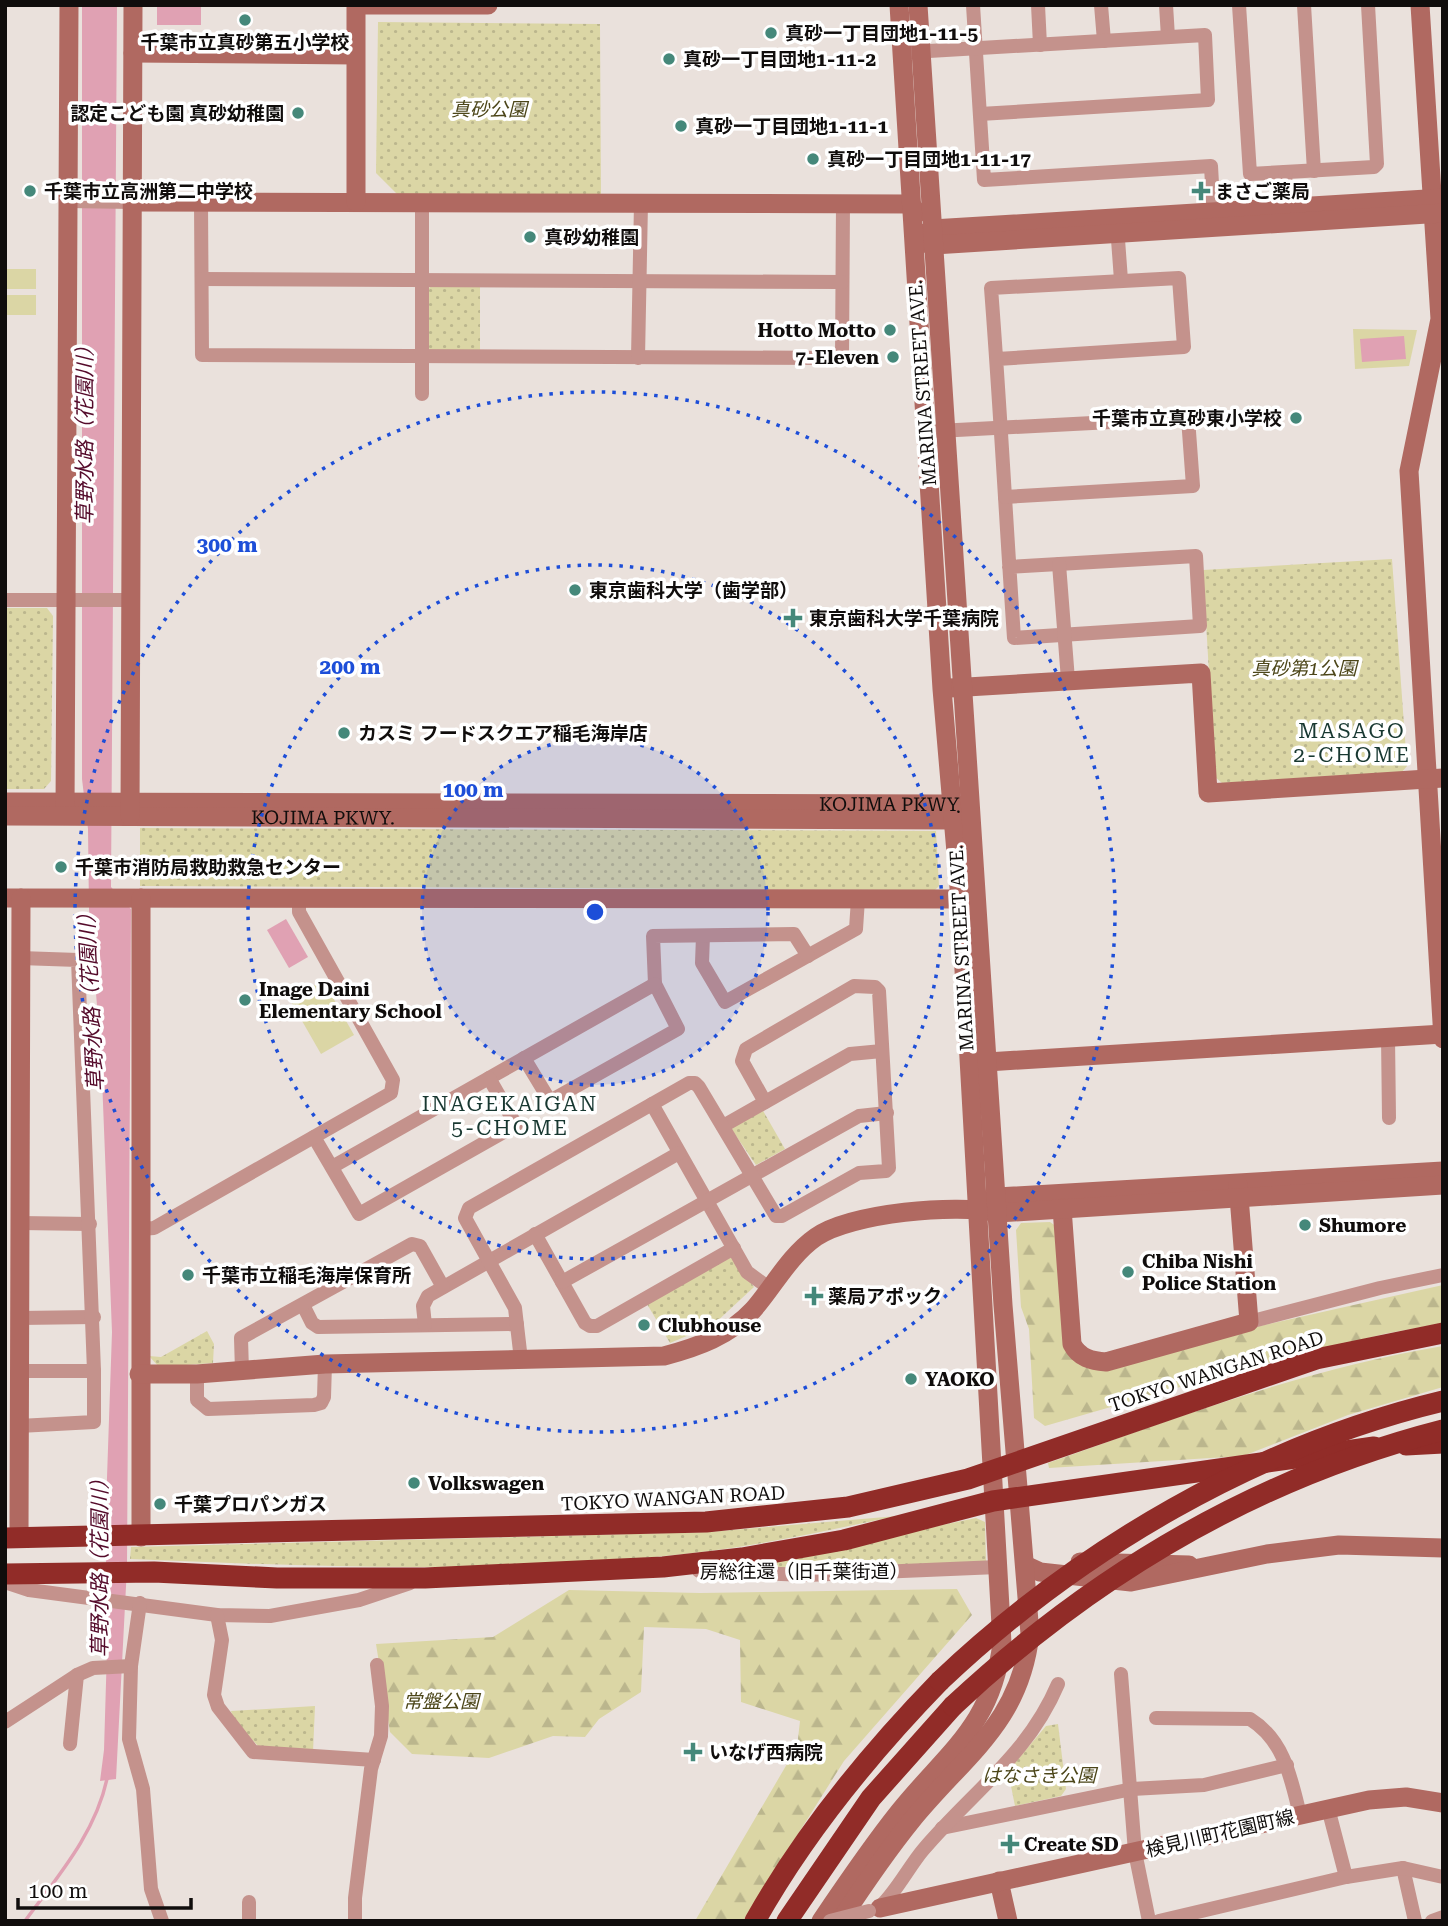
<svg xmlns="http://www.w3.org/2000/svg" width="1448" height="1926" font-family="'Roboto Serif','Noto Sans JP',serif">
	<defs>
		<pattern id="grass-dots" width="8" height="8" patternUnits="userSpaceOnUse" patternTransform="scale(1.75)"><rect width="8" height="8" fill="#dbd6a5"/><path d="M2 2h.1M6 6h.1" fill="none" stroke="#bbb68d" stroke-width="1.8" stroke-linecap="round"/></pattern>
		<pattern id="forest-firs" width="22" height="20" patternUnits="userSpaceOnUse" patternTransform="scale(1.75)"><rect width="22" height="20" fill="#dbd6a5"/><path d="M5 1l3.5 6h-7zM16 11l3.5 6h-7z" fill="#bbb68d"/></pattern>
	</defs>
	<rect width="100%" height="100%" fill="#eae1dc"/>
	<g fill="url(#grass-dots)">
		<path d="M378,22L600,24L601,196L398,195L376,173Z"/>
		<path d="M430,287H480V351H431L427,347V290Z"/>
		<path d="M1392,559L1407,766L1402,772L1222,783L1215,777L1203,570Z"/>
		<path d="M5,608H47L53,616L51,781L44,789H5Z"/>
		<path d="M140,828L936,831L939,886L935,890L140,886Z"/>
		<path d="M762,1109L785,1149L756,1165L732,1130L733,1126Z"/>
		<path d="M731,1256L754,1287L713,1325L670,1343L647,1304Z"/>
		<path d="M207,1331L214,1344L213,1363L159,1367L149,1356L161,1357Z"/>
		<path d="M897,1516C834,1529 772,1543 709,1551C520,1575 320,1567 130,1559L131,1547L709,1532Z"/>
		<path d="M976,1518L985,1522L986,1562L786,1569L768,1566L769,1561Z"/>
		<path d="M315,1706L313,1752L261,1749L234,1721L231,1711Z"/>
		<path d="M1058,1724L1066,1789L1061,1796L1015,1806L1008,1771L1046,1726Z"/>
	</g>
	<g fill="url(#forest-firs)">
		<path d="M1050,1222L1057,1227L1077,1360L1251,1328L1443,1285V1323L1384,1334L1232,1372L1045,1426L1034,1418L1029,1329L1021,1307L1016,1230L1021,1223Z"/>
		<path d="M1443,1346V1387L1348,1415L1243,1456L1049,1468L1048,1463C1178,1417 1306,1369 1443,1346Z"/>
		<path d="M957,1589L972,1615L844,1761L743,1921H695L797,1747L800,1721L741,1702L740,1640L706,1629L644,1627L641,1692L599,1719L585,1737L553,1736L489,1758L412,1754L390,1732L376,1644L493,1637L569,1590L700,1593Z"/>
	</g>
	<g fill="#dbd6a5">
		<rect x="5" y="269" width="31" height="20"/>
		<rect x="5" y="295" width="31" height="20"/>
		<path d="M1353,329L1417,330L1409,366L1355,369Z"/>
		<path d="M323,980L354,1035L321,1054L290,1000Z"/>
	</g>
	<g fill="#e0a1b3">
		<path d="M82,5H117L111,887L131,909L127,1567L116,1779L100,1781L104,1750L108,1616L105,1536L112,1332L101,1053L89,910L88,829L82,779Z"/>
		<rect x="157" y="5" width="44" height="20"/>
		<path d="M1404,336L1406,359L1362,362L1360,339Z"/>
		<path d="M286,919L308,957L289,968L267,930Z"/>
	</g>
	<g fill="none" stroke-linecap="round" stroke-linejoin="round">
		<path stroke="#e0a1b3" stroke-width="3.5" d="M25,1921C58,1876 95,1834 107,1779"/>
		<g stroke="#c4928c" stroke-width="14">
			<path d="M973,5L984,180L1211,166L1214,220"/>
			<path d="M1038,5L1040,45"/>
			<path d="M1101,5L1104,41"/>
			<path d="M1166,5L1168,37"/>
			<path d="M1239,5L1250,174L1374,167L1377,164L1368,5"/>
			<path d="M1304,5L1314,171"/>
			<path d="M912,52L1205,35L1208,100L980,114"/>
			<path d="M1285,172L1287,208"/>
			<path d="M68,201L132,202"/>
			<path d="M201,202L202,355L842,358L843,204"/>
			<path d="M1117,226L1121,280"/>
			<path d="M202,279L842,282"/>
			<path d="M638,358L641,203"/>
			<path d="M997,359L1184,347L1179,278L991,288C1000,404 1006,521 1014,638L1200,626L1196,556L1009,567"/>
			<path d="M422,394V203"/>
			<path d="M938,431L1188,418L1193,486L1005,497"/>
			<path d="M1059,564L1068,680"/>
			<path d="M5,600H131"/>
			<path d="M703,936L702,963L725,1002L856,929L858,899"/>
			<path d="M1388,1037L1389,1118"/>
			<path d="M524,1058L550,1101L678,1029L655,984L653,936L794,934L808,956"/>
			<path d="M489,1078L655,984"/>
			<path d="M652,1104L747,1272L769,1288"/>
			<path d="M723,1126L850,1054L882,1051"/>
			<path d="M314,1137L359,1214L516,1125L489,1078L332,1167"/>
			<path d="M20,1223L90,1224"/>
			<path d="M140,1229L154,1228L391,1093L393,1080L299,912V898"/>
			<path d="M535,1234L585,1323L590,1326H597L734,1248"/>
			<path d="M562,1282L859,1116L887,1113"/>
			<path d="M303,1305L312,1323L318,1327L517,1324"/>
			<path d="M20,1318L94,1317"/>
			<path d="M1249,1322L1380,1288L1443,1275"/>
			<path d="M425,1325L423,1306L428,1296L679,1153"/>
			<path d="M521,1360L515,1308L465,1218L469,1208L689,1083H695L699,1087L776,1216H782L859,1173L886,1171L889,1168L879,991L875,987L854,986L746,1049L742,1061L765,1102"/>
			<path d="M20,1371H94"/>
			<path d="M242,1371L241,1338L412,1244L420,1246L443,1287"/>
			<path d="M197,1374V1400L208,1409L314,1405L321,1403L324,1397L325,1364"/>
			<path d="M19,1426L94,1422V1371L78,960L20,958"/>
			<path d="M699,1571L807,1575L998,1567"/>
			<path d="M5,1582L29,1590L217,1615L270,1616L359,1600L410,1583"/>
			<path d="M140,1603L131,1666L129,1739L143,1789L151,1889L162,1921"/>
			<path d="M217,1615L222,1640L214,1695L218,1707L253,1752L374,1760"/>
			<path d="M1121,1674L1135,1852L1149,1921"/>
			<path d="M1156,1718L1250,1719C1284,1740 1291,1778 1300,1815"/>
			<path d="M5,1722L77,1675L93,1668L131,1666"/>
			<path d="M70,1744L77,1675"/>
			<path d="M1328,1808L1346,1877"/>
			<path d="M942,1828L1132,1789L1204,1785L1287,1765"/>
			<path d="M1403,1868L1415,1921"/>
			<path d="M249,1902V1921"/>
			<path d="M877,1909C892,1899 910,1865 923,1850C972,1792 1028,1755 1058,1684"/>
			<path d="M355,1921V1898L371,1769L381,1736L382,1706L377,1665"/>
			<path d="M1159,1921L1346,1877L1403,1868L1443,1877"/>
			<path d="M1432,1921L1443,1917"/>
		</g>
		<g stroke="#b06961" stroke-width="19">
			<path d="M1420,5L1440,319L1409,471L1443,1039"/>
			<path d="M133,53L355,55"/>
			<path d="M132,202L910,204L918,213"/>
			<path d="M356,202V5H488"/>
			<path d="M923,235L932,229L1443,198"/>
			<path d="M924,243L934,245L1443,213"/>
			<path d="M950,688L1201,673L1208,793L1443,778"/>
			<path id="s1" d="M5,802L954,804L966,808"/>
			<path d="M65,812L69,5"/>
			<path id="s2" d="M5,816L955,820L965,814"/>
			<path d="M130,816L133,5"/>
			<path d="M5,898L960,899"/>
			<path d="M141,898V1537"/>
			<path d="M987,1062L1443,1034"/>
			<path d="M986,1202L997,1197L1443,1171"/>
			<path d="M1062,1208L1072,1344C1079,1358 1092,1361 1106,1362L1249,1322L1238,1184"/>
			<path d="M139,1374H197L325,1364L664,1356C698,1347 729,1336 753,1310C774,1286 789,1256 816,1237C851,1213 957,1203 998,1213L1443,1185"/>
			<path d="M19,1537L21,898"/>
			<path d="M1080,1562L1189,1565"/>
			<path d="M1027,1566L1040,1572L1131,1582L1267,1554L1339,1545L1443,1548"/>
			<path d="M999,1881L1008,1921"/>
			<path d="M880,1908L1369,1800L1406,1797L1443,1803"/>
			<path d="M821,1921C846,1884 871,1847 899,1812C947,1752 992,1726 1002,1643L960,899L942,689L899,5"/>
			<path d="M840,1921C863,1886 886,1852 912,1820C965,1755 1020,1723 1030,1634L1003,1305L918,5"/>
		</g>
		<g stroke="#912c28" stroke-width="21">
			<path d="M1406,1445L1443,1443"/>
			<path d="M5,1538L706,1522L848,1507L968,1479L1316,1359L1443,1333"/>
			<path d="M5,1574L154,1572L277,1578H425L663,1567L742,1558L844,1540L993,1501L1374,1447"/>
			<path d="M755,1921C805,1832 869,1754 940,1681"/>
			<path d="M787,1921L871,1798L953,1706"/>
		</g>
		<path stroke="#c4928c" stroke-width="14" d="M830,1921L869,1911"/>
		<g stroke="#912c28" stroke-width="21">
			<path d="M940,1681C1079,1549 1256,1446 1443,1401"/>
			<path d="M953,1706C1094,1574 1256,1478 1443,1430"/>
		</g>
	</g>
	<circle cx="595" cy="912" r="173" fill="#1d4ed8" fill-opacity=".12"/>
	<g fill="none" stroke="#1d4ed8" stroke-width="3.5" stroke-dasharray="3.5 7">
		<circle cx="595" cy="912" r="173"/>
		<circle cx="595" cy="912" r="347"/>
		<circle cx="595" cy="912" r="520"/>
	</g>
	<g fill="#45887a" stroke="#fff" stroke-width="2.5">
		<circle cx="245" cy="20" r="7"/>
		<circle cx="771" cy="33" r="7"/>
		<circle cx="669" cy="59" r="7"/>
		<circle cx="298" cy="113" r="7"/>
		<circle cx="681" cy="126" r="7"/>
		<circle cx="813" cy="159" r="7"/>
		<circle cx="30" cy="191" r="7"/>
		<path d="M1197.5 180.5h7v7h7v7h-7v7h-7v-7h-7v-7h7z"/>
		<circle cx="530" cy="237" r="7"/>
		<circle cx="890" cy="330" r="7"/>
		<circle cx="893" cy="357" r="7"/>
		<circle cx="1296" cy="418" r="7"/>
		<circle cx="575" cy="590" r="7"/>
		<path d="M789.5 607.5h7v7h7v7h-7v7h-7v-7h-7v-7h7z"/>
		<circle cx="344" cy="733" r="7"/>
		<circle cx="61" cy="867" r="7"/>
		<circle cx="245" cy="1000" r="7"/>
		<circle cx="1305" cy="1225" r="7"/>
		<circle cx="1128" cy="1272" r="7"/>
		<circle cx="188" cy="1275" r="7"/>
		<path d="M810.5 1285.5h7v7h7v7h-7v7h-7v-7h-7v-7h7z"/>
		<circle cx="644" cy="1325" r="7"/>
		<circle cx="911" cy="1379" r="7"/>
		<circle cx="414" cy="1483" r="7"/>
		<circle cx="160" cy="1504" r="7"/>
		<path d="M689.5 1741.5h7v7h7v7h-7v7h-7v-7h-7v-7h7z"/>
		<path d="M1006.5 1833.5h7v7h7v7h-7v7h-7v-7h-7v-7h7z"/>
	</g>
	<g text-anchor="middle" stroke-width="7" stroke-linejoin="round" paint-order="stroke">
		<g font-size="19" font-weight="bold" fill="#100d0c" stroke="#fff" text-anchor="start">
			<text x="785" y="40">真砂一丁目団地1-11-5</text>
			<text x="245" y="49" text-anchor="middle">千葉市立真砂第五小学校</text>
			<text x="683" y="66">真砂一丁目団地1-11-2</text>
			<text x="284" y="120" text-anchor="end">認定こども園 真砂幼稚園</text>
			<text x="695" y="133">真砂一丁目団地1-11-1</text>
			<text x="827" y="166">真砂一丁目団地1-11-17</text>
			<text x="44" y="198">千葉市立高洲第二中学校</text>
			<text x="1215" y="198">まさご薬局</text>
			<text x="544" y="244">真砂幼稚園</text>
			<text x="876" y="337" text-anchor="end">Hotto Motto</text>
			<text x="879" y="364" text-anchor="end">7-Eleven</text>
			<text x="1282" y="425" text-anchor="end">千葉市立真砂東小学校</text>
			<text x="589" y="597">東京歯科大学（歯学部）</text>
			<text x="809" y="625">東京歯科大学千葉病院</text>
			<text x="358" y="740">カスミ フードスクエア稲毛海岸店</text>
			<text x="75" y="874">千葉市消防局救助救急センター</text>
			<text x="259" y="996">Inage Daini<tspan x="259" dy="22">Elementary School</tspan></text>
			<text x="1319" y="1232">Shumore</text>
			<text x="1142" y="1268">Chiba Nishi<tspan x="1142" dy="22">Police Station</tspan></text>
			<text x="202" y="1282">千葉市立稲毛海岸保育所</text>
			<text x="828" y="1303">薬局アポック</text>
			<text x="658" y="1332">Clubhouse</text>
			<text x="925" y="1386">YAOKO</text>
			<text x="428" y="1490">Volkswagen</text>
			<text x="174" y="1511">千葉プロパンガス</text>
			<text x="709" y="1759">いなげ西病院</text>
			<text x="1024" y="1851">Create SD</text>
		</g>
		<g font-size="19" font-style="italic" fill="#4c4619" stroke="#fff">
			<text x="489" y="116">真砂公園</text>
			<text x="1304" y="675">真砂第1公園</text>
			<text x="441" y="1708">常盤公園</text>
			<text x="1039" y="1782">はなさき公園</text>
		</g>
		<g font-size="19" fill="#100d0c" stroke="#fff">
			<text transform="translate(922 383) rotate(-94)" y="7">MARINA STREET AVE.</text>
			<text dy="7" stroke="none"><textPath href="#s1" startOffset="886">KOJIMA PKWY.</textPath></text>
			<text dy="7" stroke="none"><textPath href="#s2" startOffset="318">KOJIMA PKWY.</textPath></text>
			<text transform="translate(961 948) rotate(-93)" y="7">MARINA STREET AVE.</text>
			<text transform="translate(1216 1371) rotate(-18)" y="7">TOKYO WANGAN ROAD</text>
			<text transform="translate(673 1498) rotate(-3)" y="7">TOKYO WANGAN ROAD</text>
			<text x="804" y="1578">房総往還（旧千葉街道）</text>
			<text transform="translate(1220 1833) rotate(-13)" y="7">検見川町花園町線</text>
		</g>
		<g font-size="21" font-style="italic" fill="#540a2a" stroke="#fff">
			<text transform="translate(85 430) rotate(-90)" y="7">草野水路（花園川）</text>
			<text transform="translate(91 997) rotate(-93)" y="7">草野水路（花園川）</text>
			<text transform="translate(100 1563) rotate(-90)" y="7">草野水路（花園川）</text>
		</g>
		<g font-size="21" letter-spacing="2" fill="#183831" stroke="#fff">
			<text x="1352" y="738">MASAGO<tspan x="1352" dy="24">2-CHOME</tspan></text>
			<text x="510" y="1111">INAGEKAIGAN<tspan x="510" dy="24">5-CHOME</tspan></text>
		</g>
	</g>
	<circle cx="595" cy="912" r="10" fill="#1d4ed8" stroke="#fff" stroke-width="3.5"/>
	<g font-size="21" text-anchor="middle" font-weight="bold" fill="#1d4ed8" stroke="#fff" stroke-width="7" stroke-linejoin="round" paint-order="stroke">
		<text x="227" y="552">300 m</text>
		<text x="350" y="674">200 m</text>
		<text x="473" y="797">100 m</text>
	</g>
	<rect width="1448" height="1926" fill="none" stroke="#100d0c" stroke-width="14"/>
	<path d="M18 1898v10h173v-10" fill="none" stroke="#100d0c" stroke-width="3.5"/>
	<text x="28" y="1898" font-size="21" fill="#100d0c" stroke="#ffffff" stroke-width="5" paint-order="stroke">100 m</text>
</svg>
